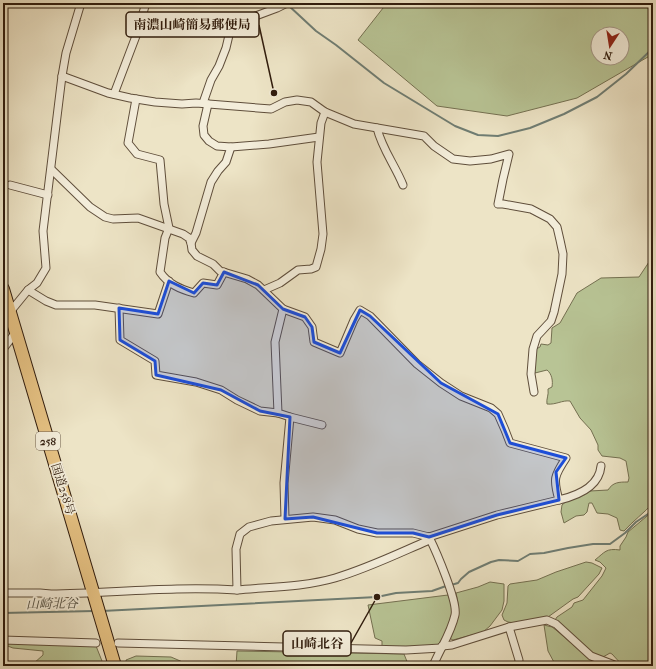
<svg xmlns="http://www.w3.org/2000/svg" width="656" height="669" font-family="'IM FELL French Canon','Noto Serif JP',serif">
	<rect width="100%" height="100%" fill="#ede4c6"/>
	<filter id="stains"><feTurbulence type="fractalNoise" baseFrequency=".005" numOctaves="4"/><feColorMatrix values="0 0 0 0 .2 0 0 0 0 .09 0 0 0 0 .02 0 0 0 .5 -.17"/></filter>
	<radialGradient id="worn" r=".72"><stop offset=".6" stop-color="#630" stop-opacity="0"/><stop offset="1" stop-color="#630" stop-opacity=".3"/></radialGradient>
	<g fill="#b8c495" stroke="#747051" fill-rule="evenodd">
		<path d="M387,3H653V54L577,98L507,116L437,106L358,40ZM598,34H622V58H598Z"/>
		<path d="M653,256V503C644,513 633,521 624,531L620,530L617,518L608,514L597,513L592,503H589L587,512L584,515L576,516L564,523L561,512L562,505L569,499L590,491L608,490C613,482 619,482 628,482L629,478L626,461L620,458L602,456L598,450V445L591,430L580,418L570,401C562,400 556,405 547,404C546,399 549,395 548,389L552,387C553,381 552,374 547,370L535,373L534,371V350L540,347L541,344L548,345L551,343L552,328L560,323L577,293L601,278L639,277Z"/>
		<path d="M653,511V666H623L612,654L610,653L603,657L594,654L555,620L557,617L572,607L574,603L583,600L602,576L606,568L600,562L595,560C605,552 606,548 620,550V546L626,537L628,532Z"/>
		<path d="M586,562L592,563L602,568L599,574L578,597L573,599L548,617L515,623L508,622L504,620L502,615L507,603L508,586L510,584L537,580L556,572Z"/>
		<path d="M490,582L504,584V601L502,610L490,626L483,632L453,640L449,638C458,619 461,614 456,593L478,587Z"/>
		<path d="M448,595C450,600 452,605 452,611C452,619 443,642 436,646L382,647V641L375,638L368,605Z"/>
		<path d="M544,625L552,627L556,630L585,655L609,666H556L548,651Z"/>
		<path d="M6,643L96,646L104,666H32L33,664L43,655V651L13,648L5,645Z"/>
		<path d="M237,651L404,654L408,664L407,666H236Z"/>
		<path d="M136,656L171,657L185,663L203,666H127L126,660Z"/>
	</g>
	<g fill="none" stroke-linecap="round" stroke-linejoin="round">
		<g stroke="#6f7d73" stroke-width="2">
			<path d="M288,5L316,31L336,45L384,83L455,126L478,135L498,136L530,128L564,114L597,97L626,74L653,48"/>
			<path d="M451,585L458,583L461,579L469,572L491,562L499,560L518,561L530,554L544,553L568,548L593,544H610L625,533L636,522L648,514L653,507"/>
			<path d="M102,611L377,597L396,593L432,591L446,586"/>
			<path d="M3,613L94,611"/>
		</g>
		<path stroke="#c7bca1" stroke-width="7" stroke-dasharray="7 3.5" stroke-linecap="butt" d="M3,183L10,185"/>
		<g stroke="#5f4e3b" stroke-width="9">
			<g id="street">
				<path d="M62,76L108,93L130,98L155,102L182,104L196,103L271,109L285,102L297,100L311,102L325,112L354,124L424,136L434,146L453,159L470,161L491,159L509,154L503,179L498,204H503L531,209L550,219L557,227L560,240L563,254L562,274L554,312L551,321L537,336L533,349L531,374L534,392"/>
				<path d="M114,94L136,36L146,3"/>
				<path d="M136,99L128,143L137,154L160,160L164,204L169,228L165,238L160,272C168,284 180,289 194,293L203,283L217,285L224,272"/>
				<path d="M203,103L211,80L219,66L226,48L230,31L232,26L237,23L277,8L287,3"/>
				<path d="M208,104L203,126L204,135L209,141L217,146L231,147L269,144L319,137"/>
				<path d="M377,128C382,149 395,165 403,185"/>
				<path d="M10,185L48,195"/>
				<path d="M191,243L196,233L211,182L218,171L226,162L231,147"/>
				<path d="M28,290L46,301L56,305H95L158,314L169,281"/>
				<path d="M264,290L280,283L298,270L311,269L316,267L321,249L323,234L317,162L321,123L325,112"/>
				<path d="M119,308L120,340L155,361L156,375L196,382L221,390L237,400L260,411L278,413"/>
				<path d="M283,309L275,342L278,413L290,417L284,483L285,519"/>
				<path d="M10,312L28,290L37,283L46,268L43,231L62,76L66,53L81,3"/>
				<path d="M3,349L16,332"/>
				<path d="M290,417L322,425"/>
				<path d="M559,500C576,496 599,488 601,466"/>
				<path d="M429,537C436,551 458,602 455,615C451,633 440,649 433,666"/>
				<path d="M237,590C269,587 304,587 335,578C366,569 397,554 427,541L429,537"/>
				<path d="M3,593H40L51,594C113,593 175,586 237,590L236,549L240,534L249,527L271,521L313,517L335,520L358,529L377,533H413L429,537L497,515L559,500C553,479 554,476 566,458L510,443L505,430L498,414L491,408L461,396L441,383L417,364L370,316L360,310L354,320L340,353L314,342L312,327L305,317L283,309L258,285L247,279L220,271L213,264L197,256L192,250L191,243L189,238L183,234L138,218L113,219L105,217L90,207L52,170"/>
				<path d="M509,627L519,660L518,666"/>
				<path d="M3,640L96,643"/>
				<path d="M118,643L406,650L441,648"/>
				<path d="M442,646L452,645L509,627L547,620L556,624L591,656L617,666"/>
			</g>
		</g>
		<g stroke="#301c0d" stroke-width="14">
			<path id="highway" d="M3,289L115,666"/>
		</g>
		<use href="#street" stroke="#f3edda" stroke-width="7"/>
		<use href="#highway" stroke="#e6c283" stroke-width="12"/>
	</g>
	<path fill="#1d4ed8" fill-opacity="0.2" stroke="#1d4ed8" stroke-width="3" stroke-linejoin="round" d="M224,272L258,285L283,309L305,317L312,327L314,342L340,353L360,310L370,316L441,383L498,414L510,443L566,458L556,472L559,500L497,515L429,537L413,533H377L313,517L285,519L290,417L260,411L221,390L156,375L155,361L120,340L119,308L158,314L169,281L194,293L203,283L217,285Z"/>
	<g text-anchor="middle" stroke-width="3.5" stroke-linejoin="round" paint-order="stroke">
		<rect fill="#f3edda" stroke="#6a5b4a" stroke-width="1" x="36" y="432" width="24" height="18" rx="3"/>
		<g font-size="11" font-weight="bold" fill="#301c0d">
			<text x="48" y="445">258</text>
		</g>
		<g font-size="12" fill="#301c0d" stroke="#f3edda">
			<text transform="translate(63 489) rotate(73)" y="4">国道258号</text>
		</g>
		<g font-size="13" font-style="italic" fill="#504d40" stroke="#f3edda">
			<text transform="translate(52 603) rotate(-1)" y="5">山崎北谷</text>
		</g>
	</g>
	<path fill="none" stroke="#301c0d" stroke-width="1.5" d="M274 93L259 25M377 597L351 643"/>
	<g fill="#301c0d" stroke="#f3edda" stroke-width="1.5">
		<circle cx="274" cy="93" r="4"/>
		<circle cx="377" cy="597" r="4"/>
	</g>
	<g fill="#f3edda" stroke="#301c0d" stroke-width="1.5">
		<rect x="126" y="12" width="133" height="25" rx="4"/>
		<rect x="283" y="631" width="68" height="25" rx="4"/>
	</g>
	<g font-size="13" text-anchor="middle" font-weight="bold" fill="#301c0d">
		<text x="192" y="29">南濃山崎簡易郵便局</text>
		<text x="317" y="648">山崎北谷</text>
	</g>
	<rect width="656" height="669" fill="none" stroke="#ede4c6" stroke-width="16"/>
	<rect x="4" y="4" width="648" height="661" fill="none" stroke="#301c0d" stroke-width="2"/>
	<rect x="8" y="8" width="640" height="653" fill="none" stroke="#301c0d"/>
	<g transform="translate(610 46) rotate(192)"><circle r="19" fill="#f3edda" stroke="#a59988"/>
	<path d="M0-3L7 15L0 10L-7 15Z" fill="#8f2418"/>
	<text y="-6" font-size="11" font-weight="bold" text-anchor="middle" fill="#301c0d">N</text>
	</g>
	<rect width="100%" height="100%" filter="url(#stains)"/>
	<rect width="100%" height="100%" fill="url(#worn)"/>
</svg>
